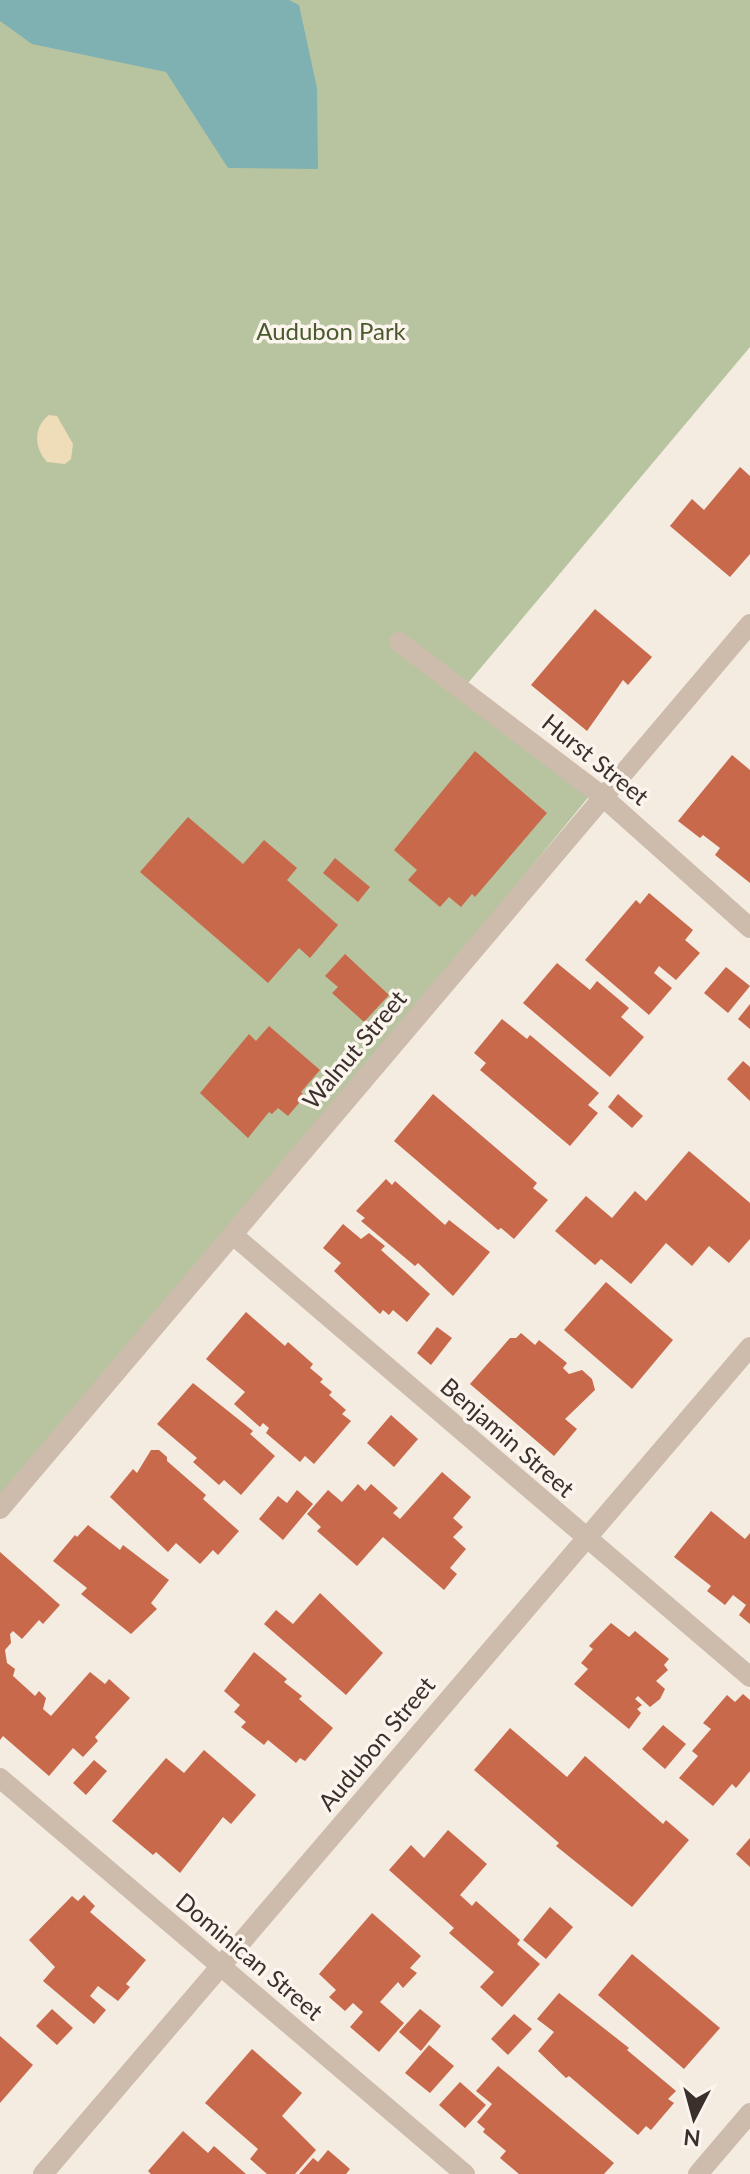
<svg xmlns="http://www.w3.org/2000/svg" width="750" height="2174" font-family="Lato,sans-serif">
	<rect width="100%" height="100%" fill="#f4ebe1"/>
	<path fill="#b8c4a0" d="M0,0H750V347L463,689L591,794L238,1225L0,1505Z"/>
	<path fill="#efdcb8" d="M49,415L57,416L73,444L71,459L65,464L47,462C34,448 33,427 49,415Z"/>
	<path fill="#7fb0b2" d="M0,0H289L299,5L317,88L318,169L228,168L166,72L32,44L0,21Z"/>
	<g fill="#c8694b">
		<path d="M740,467L750,476V554L730,577L670,526L692,499L704,510Z"/>
		<path d="M595,609L652,657L628,685L623,680L587,731L531,685Z"/>
		<path d="M475,751L547,813L475,897L472,894L461,907L449,897L440,907L408,880L417,870L394,850Z"/>
		<path d="M732,755L750,770V883L715,855L720,848L703,835L700,838L678,821Z"/>
		<path d="M188,817L243,864L264,840L297,868L287,880L338,925L310,958L299,948L268,983L140,872Z"/>
		<path d="M335,858L370,887L358,902L323,873Z"/>
		<path d="M649,893L693,930L685,940L700,953L676,980L659,966L654,973L672,988L649,1015L585,960L636,900L640,904Z"/>
		<path d="M345,954L389,995L364,1022L332,993L338,987L325,976Z"/>
		<path d="M557,963L590,990L597,981L629,1008L621,1017L644,1037L610,1077L523,1003Z"/>
		<path d="M726,967L750,986L728,1013L704,993Z"/>
		<path d="M750,1004V1029L738,1019Z"/>
		<path d="M502,1019L527,1039L530,1035L599,1093L588,1105L598,1113L570,1146L480,1070L486,1063L474,1053Z"/>
		<path d="M269,1026L320,1070L301,1092L305,1096L288,1116L278,1108L272,1114L269,1112L248,1138L200,1093L249,1034L256,1041Z"/>
		<path d="M743,1061L750,1067V1101L727,1079Z"/>
		<path d="M433,1094L537,1183L533,1188L548,1200L514,1239L501,1228L498,1230L394,1141Z"/>
		<path d="M618,1094L643,1116L632,1128L608,1107Z"/>
		<path d="M689,1151L750,1203V1239L729,1263L709,1246L692,1266L666,1243L631,1284L601,1259L595,1265L555,1231L586,1196L612,1218L635,1191L646,1201Z"/>
		<path d="M386,1179L392,1185L395,1181L445,1225L449,1220L490,1252L453,1296L418,1263L415,1266L361,1221L365,1218L356,1211Z"/>
		<path d="M343,1224L361,1239L369,1233L385,1246L381,1250L430,1294L407,1322L393,1310L389,1315L383,1310L380,1314L334,1271L341,1263L323,1248Z"/>
		<path d="M606,1282L673,1340L632,1389L564,1330Z"/>
		<path d="M246,1312L285,1346L288,1342L313,1364L310,1368L323,1379L320,1382L332,1392L329,1395L346,1410L342,1414L351,1421L314,1464L305,1456L300,1462L266,1433L269,1428L263,1423L260,1427L234,1404L245,1392L206,1359Z"/>
		<path d="M437,1327L452,1338L431,1365L417,1353Z"/>
		<path d="M521,1333L535,1345L539,1340L567,1363L563,1368L569,1374L582,1370L592,1379L595,1390L565,1419L577,1429L554,1456L470,1384L510,1338H516Z"/>
		<path d="M193,1383L253,1431L250,1434L275,1456L241,1495L224,1480L219,1485L193,1462L197,1458L157,1424Z"/>
		<path d="M391,1415L418,1439L394,1467L367,1443Z"/>
		<path d="M151,1450H159L167,1457V1461L206,1495L203,1499L239,1531L218,1555L213,1550L200,1564L176,1543L168,1552L110,1497L133,1469L137,1473Z"/>
		<path d="M442,1472L471,1497L453,1518L463,1527L453,1537L466,1549L450,1568L457,1574L444,1590L383,1537L357,1566L317,1531L321,1527L307,1514L328,1490L342,1502L358,1484L365,1491L371,1484L398,1508L393,1513L400,1519Z"/>
		<path d="M297,1490L313,1504L283,1540L259,1519L278,1496L287,1503Z"/>
		<path d="M711,1511L745,1539L750,1533V1624L739,1615L746,1605L733,1595L725,1605L707,1591L711,1586L674,1557Z"/>
		<path d="M88,1525L120,1550L123,1545L169,1580L151,1603L157,1609L131,1634L81,1594L87,1588L53,1561L75,1535L77,1537Z"/>
		<path d="M0,1552L60,1605L43,1624L39,1620L22,1639L13,1631L10,1634L11,1643L5,1650L7,1663L15,1669L13,1676L35,1696L39,1691L46,1698L43,1709L51,1716L90,1672L105,1684L109,1679L130,1698L95,1737L98,1741L83,1757L73,1748L49,1776L3,1736L0,1740Z"/>
		<path d="M320,1593L383,1653L346,1695L264,1624L276,1610L293,1624Z"/>
		<path d="M611,1623L629,1637L635,1631L669,1659L664,1665L668,1670L656,1681L665,1689L660,1699L650,1707L638,1696L635,1699L642,1705L637,1709L641,1713L629,1729L574,1684L588,1669L581,1663L593,1649L589,1646Z"/>
		<path d="M254,1652L287,1679L284,1682L302,1696L299,1699L333,1728L305,1761L300,1758L296,1763L268,1740L264,1745L241,1727L246,1722L234,1712L240,1705L224,1691Z"/>
		<path d="M743,1694L750,1700V1771L736,1788L732,1784L713,1806L679,1778L698,1756L692,1751L711,1729L703,1723L727,1695L735,1702Z"/>
		<path d="M663,1725L686,1744L665,1769L642,1749Z"/>
		<path d="M510,1728L567,1777L585,1756L663,1824L666,1820L689,1840L632,1907L556,1846L559,1843L474,1770Z"/>
		<path d="M204,1750L256,1795L231,1824L223,1817L180,1873L156,1852L153,1855L112,1821L166,1758L184,1773Z"/>
		<path d="M94,1760L107,1771L86,1795L73,1783Z"/>
		<path d="M448,1830L487,1864L460,1895L472,1906L476,1901L520,1940L517,1944L540,1964L502,2007L480,1987L494,1972L449,1933L454,1928L389,1870L411,1845L424,1858Z"/>
		<path d="M750,1838V1867L736,1854Z"/>
		<path d="M84,1895L95,1906L90,1912L146,1960L126,1984L130,1987L118,2001L98,1986L90,1996L106,2010L94,2024L43,1981L55,1967L29,1940L72,1896L78,1901Z"/>
		<path d="M550,1907L573,1927L546,1959L523,1940Z"/>
		<path d="M372,1913L421,1956L410,1968L417,1973L403,1988L398,1982L380,2002L404,2023L379,2052L350,2027L363,2012L353,2003L345,2011L329,1997L336,1990L319,1974Z"/>
		<path d="M632,1954L720,2028L684,2069L598,1995Z"/>
		<path d="M559,1993L629,2048L627,2050L676,2091L668,2099L674,2103L651,2130L646,2126L638,2135L569,2076L566,2078L538,2051L554,2032L537,2019Z"/>
		<path d="M52,2009L73,2028L57,2045L36,2026Z"/>
		<path d="M420,2009L441,2026L421,2051L399,2032Z"/>
		<path d="M514,2014L532,2029L508,2055L491,2039Z"/>
		<path d="M0,2036L33,2065L0,2103Z"/>
		<path d="M429,2045L454,2066L430,2093L405,2073Z"/>
		<path d="M252,2049L302,2093L282,2116L316,2150L295,2174H267L250,2159L258,2149L205,2103Z"/>
		<path d="M498,2066L614,2163L604,2174H519L500,2158L506,2151L483,2132L485,2129L477,2122L492,2104L476,2091Z"/>
		<path d="M460,2082L486,2105L465,2128L439,2105Z"/>
		<path d="M183,2131L208,2153L214,2146L246,2174H151L148,2171Z"/>
		<path d="M328,2150L350,2169L346,2174H299L313,2158L318,2162Z"/>
	</g>
	<g fill="none" stroke-linecap="round" stroke-linejoin="round">
		<g stroke="#cdbbac" stroke-width="20">
			<path d="M399,642L602,796L750,928"/>
			<path d="M233,1235L750,1677"/>
			<path d="M0,1509L750,624"/>
			<path d="M0,1778L465,2174"/>
			<path d="M43,2174L750,1347"/>
		</g>
		<path stroke="#cdbbac" stroke-width="20" d="M698,2174L750,2113"/>
	</g>
	<g text-anchor="middle" stroke-width="7" stroke-linejoin="round" paint-order="stroke">
		<g font-size="24" fill="#4a5a2e" stroke="#fbf5ee">
			<text x="331" y="340">Audubon Park</text>
		</g>
		<g font-size="24" fill="#3b302b" stroke="#fbf5ee">
			<text transform="translate(595 760) rotate(39)" y="8">Hurst Street</text>
			<text transform="translate(355 1050) rotate(-50)" y="8">Walnut Street</text>
			<text transform="translate(507 1438) rotate(41)" y="8">Benjamin Street</text>
			<text transform="translate(377 1744) rotate(-50)" y="8">Audubon Street</text>
			<text transform="translate(249 1957) rotate(40)" y="8">Dominican Street</text>
		</g>
	</g>
	<g transform="translate(694 2118) rotate(186)" stroke="#fbf5ee" stroke-width="6" paint-order="stroke">
	<path d="M0-6L14 30L0 20L-14 30Z" fill="#3b302b"/>
	<text y="-12" font-size="22" font-weight="bold" text-anchor="middle" fill="#3b302b">N</text>
	</g>
</svg>
